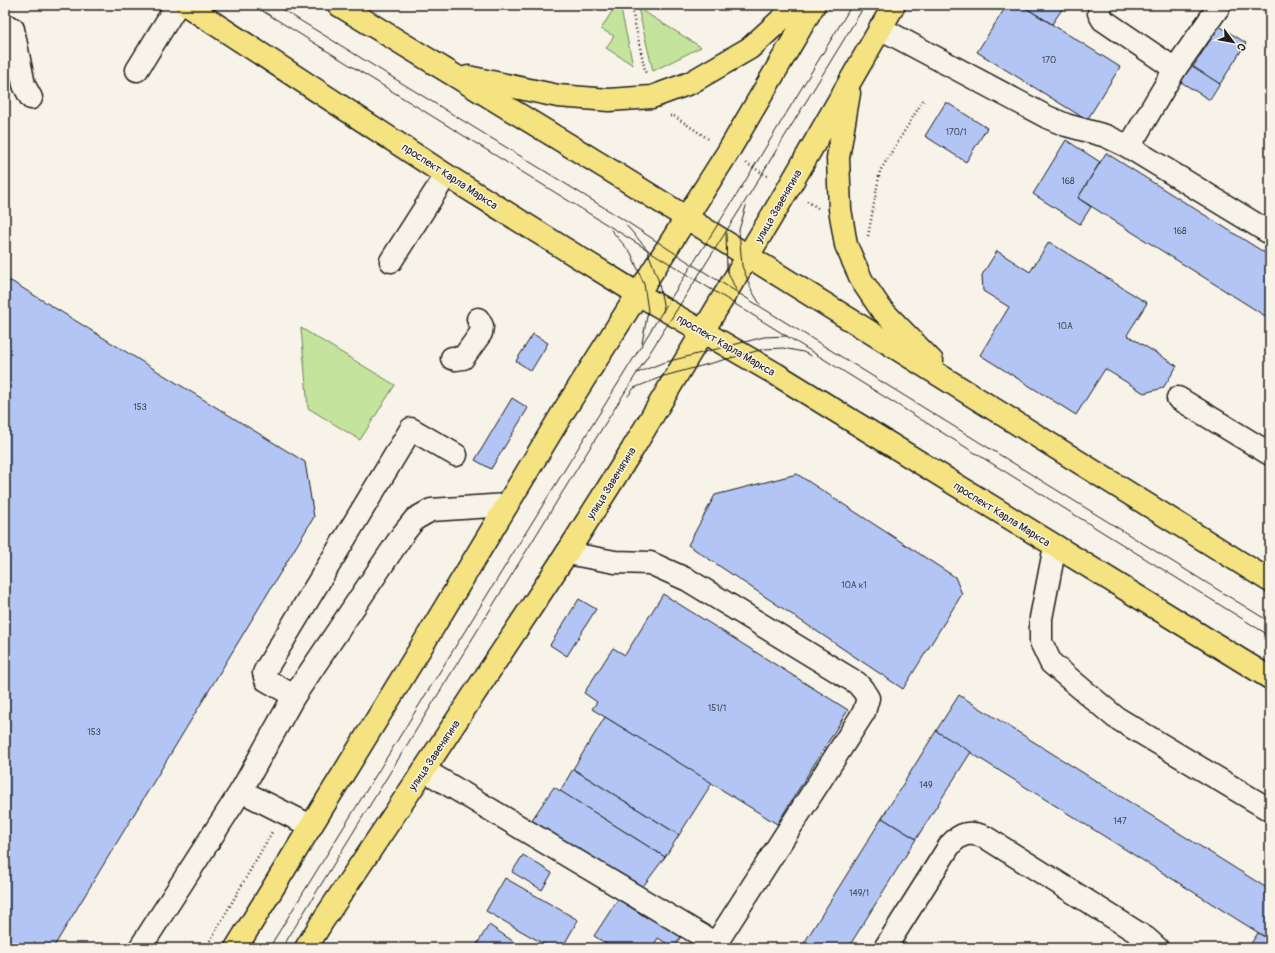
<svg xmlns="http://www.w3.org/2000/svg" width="1275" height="953" font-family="Pangolin,sans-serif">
	<rect width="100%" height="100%" fill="#f7f3e8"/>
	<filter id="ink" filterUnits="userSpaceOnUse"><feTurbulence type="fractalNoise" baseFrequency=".025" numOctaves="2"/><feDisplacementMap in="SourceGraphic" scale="8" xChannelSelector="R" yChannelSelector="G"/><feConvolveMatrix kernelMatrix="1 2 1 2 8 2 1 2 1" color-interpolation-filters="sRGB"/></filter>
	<g filter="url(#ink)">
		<g fill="#c4e39c" stroke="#70805c">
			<path d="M616,5H620L633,65L606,48L614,36L601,29Z"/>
			<path d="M638,8L701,47L653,71Z"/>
			<path d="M301,328L395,385L360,440L308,408Z"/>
		</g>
		<g fill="#b3c5f4" stroke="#1c1c1c">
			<path d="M1007,5H1021L1120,67L1087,120L977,52Z"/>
			<path d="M1021,5H1065L1052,24Z"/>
			<path d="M1219,26L1246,43L1220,84L1193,67Z"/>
			<path d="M1186,62L1220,84L1210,100L1176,79Z"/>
			<path d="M946,102L987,128L966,162L925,136Z"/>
			<path d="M1066,140L1100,162L1078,198L1091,207L1080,224L1033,194Z"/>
			<path d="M1106,153L1270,256V319L1078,198Z"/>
			<path d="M1049,242L1147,303L1127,335L1177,366L1163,388L1144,393L1105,369L1076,415L980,355L1009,307L983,291L982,275L997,251L1030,272Z"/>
			<path d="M11,281L305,462L314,517L53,948H5V282Z"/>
			<path d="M533,334L548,343L531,371L516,361Z"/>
			<path d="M512,398L528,408L491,469L475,460Z"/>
			<path d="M797,474L955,577L962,594L903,689L688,545L715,495Z"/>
			<path d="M663,594L848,710L777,824L592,709L597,702L584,693L613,648L625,655Z"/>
			<path d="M579,599L596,609L567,656L550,645Z"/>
			<path d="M959,695L1270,890V940L936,731Z"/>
			<path d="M605,717L712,783L679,835L573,769Z"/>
			<path d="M936,731L971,752L916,839L882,818Z"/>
			<path d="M573,769L679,835L665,857L560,791Z"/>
			<path d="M554,787L665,857L641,889L529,824Z"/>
			<path d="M882,818L916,839L848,948H801Z"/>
			<path d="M523,855L552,873L542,890L512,872Z"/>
			<path d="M505,878L578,920L562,948H551L486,911Z"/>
			<path d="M618,899L647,918L650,914L682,935L674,948L658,938L652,948H613L594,936Z"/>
			<path d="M489,925L523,948H482L477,944Z"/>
			<path d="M1258,933L1270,940V948H1248Z"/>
		</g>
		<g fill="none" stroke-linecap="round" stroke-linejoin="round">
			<g stroke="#1c1c1c" stroke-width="25">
				<g id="minor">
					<path d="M1101,5L1099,13L1103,20L1175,69L1129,147"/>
					<path d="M5,25L13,29L24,85L31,98"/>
					<path d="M880,28L1047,117L1066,125L1106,136L1129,147L1270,233"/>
					<path d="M1175,69L1220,5"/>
					<path d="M137,70L177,5"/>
					<path d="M391,261L446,175"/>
					<path d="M452,358L456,359L463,358L481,333L482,326L478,319"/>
					<path d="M1178,398L1270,454"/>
					<path d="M1055,546L1041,618V642L1051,663L1115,717L1270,810"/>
					<path d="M567,553L615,562L650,563L688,580L857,683L863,690L868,698L864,712L713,948"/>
					<path d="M294,696L266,680L264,673L266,669L411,429L456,455"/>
					<path d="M424,770L716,944"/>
					<path d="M241,791L311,826"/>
					<path d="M140,948L241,791L294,696L403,534L415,519L431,510L507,505"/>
					<path d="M885,948L950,845C961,833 969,831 985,837L1146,938L1157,948"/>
				</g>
			</g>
			<g stroke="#1c1c1c" stroke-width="25">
				<g id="major">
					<path d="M186,5L446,175L565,249L638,294L776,374L1270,678"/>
					<path d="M339,5L613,172L1270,581"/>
					<path d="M468,77L558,96L609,100L652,97L690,83L750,48L797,5"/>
					<path d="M849,93L838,158L840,209L846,245L862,281L881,309L932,361"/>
					<path d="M236,948L420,649L565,409L728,152L814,5"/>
					<path d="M306,948L324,919L424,770L567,553L632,450L788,189L894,5"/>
				</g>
			</g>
			<g stroke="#1c1c1c" stroke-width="2.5" stroke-dasharray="1 3" stroke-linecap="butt">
				<path d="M631,5L646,75"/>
				<path d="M670,116H674L710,140"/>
				<path d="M746,163L769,177"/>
				<path d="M807,201L818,208"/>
				<path d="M868,236L880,171L924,99"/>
				<path d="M206,948L272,832"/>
			</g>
			<use href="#minor" stroke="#f7f3e8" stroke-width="22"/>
			<use href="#major" stroke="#f5e382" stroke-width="22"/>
			<g stroke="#1c1c1c" stroke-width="1">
				<path d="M253,5L1270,636"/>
				<path d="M275,5L621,218L693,265L1270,622"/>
				<path d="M746,206L739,230L742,266L752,291L760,304"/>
				<path d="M626,225L647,249L658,279L664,309L663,312"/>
				<path d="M611,230L631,253L644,284L648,311L642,343"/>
				<path d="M726,232L727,270L736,290"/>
				<path d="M637,373L662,363L764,337L787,336"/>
				<path d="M628,396L634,388L664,376L764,349L783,348L803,352L811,356"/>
				<path d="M269,948L664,309L741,188L852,5"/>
				<path d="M282,948L586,454L749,195L865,5"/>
			</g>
		</g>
	</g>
	<g text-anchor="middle" stroke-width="3" stroke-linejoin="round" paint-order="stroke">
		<g font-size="9" fill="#424652">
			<text x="1049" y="63">170</text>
			<text x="956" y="135">170/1</text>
			<text x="1068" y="184">168</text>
			<text x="1180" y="234">168</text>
			<text x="1065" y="329">10А</text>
			<text x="140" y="410">153</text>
			<text x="854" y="588">10А к1</text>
			<text x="717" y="711">151/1</text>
			<text x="94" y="735">153</text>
			<text x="926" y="788">149</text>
			<text x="1120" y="824">147</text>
			<text x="859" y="896">149/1</text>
		</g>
		<g font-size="11" fill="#1c1c1c" stroke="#f7f3e8">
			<text transform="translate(450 176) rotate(33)" y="4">проспект Карла Маркса</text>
			<text transform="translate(778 206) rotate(-60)" y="4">улица Завенягина</text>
			<text transform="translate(726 345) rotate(30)" y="4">проспект Карла Маркса</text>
			<text transform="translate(611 483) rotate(-58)" y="4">улица Завенягина</text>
			<text transform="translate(1002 514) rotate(32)" y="4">проспект Карла Маркса</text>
			<text transform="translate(434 755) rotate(-56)" y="4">улица Завенягина</text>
		</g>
	</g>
	<rect width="1275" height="953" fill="none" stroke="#f7f3e8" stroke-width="20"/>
	<rect x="10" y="10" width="1255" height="933" fill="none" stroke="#1c1c1c" stroke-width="1.5" filter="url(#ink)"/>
	<g transform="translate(1233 42) rotate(122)" stroke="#f7f3e8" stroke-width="3" paint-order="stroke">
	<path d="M0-3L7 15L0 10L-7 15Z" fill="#1c1c1c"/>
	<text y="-6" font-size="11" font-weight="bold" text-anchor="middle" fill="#1c1c1c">С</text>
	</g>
</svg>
